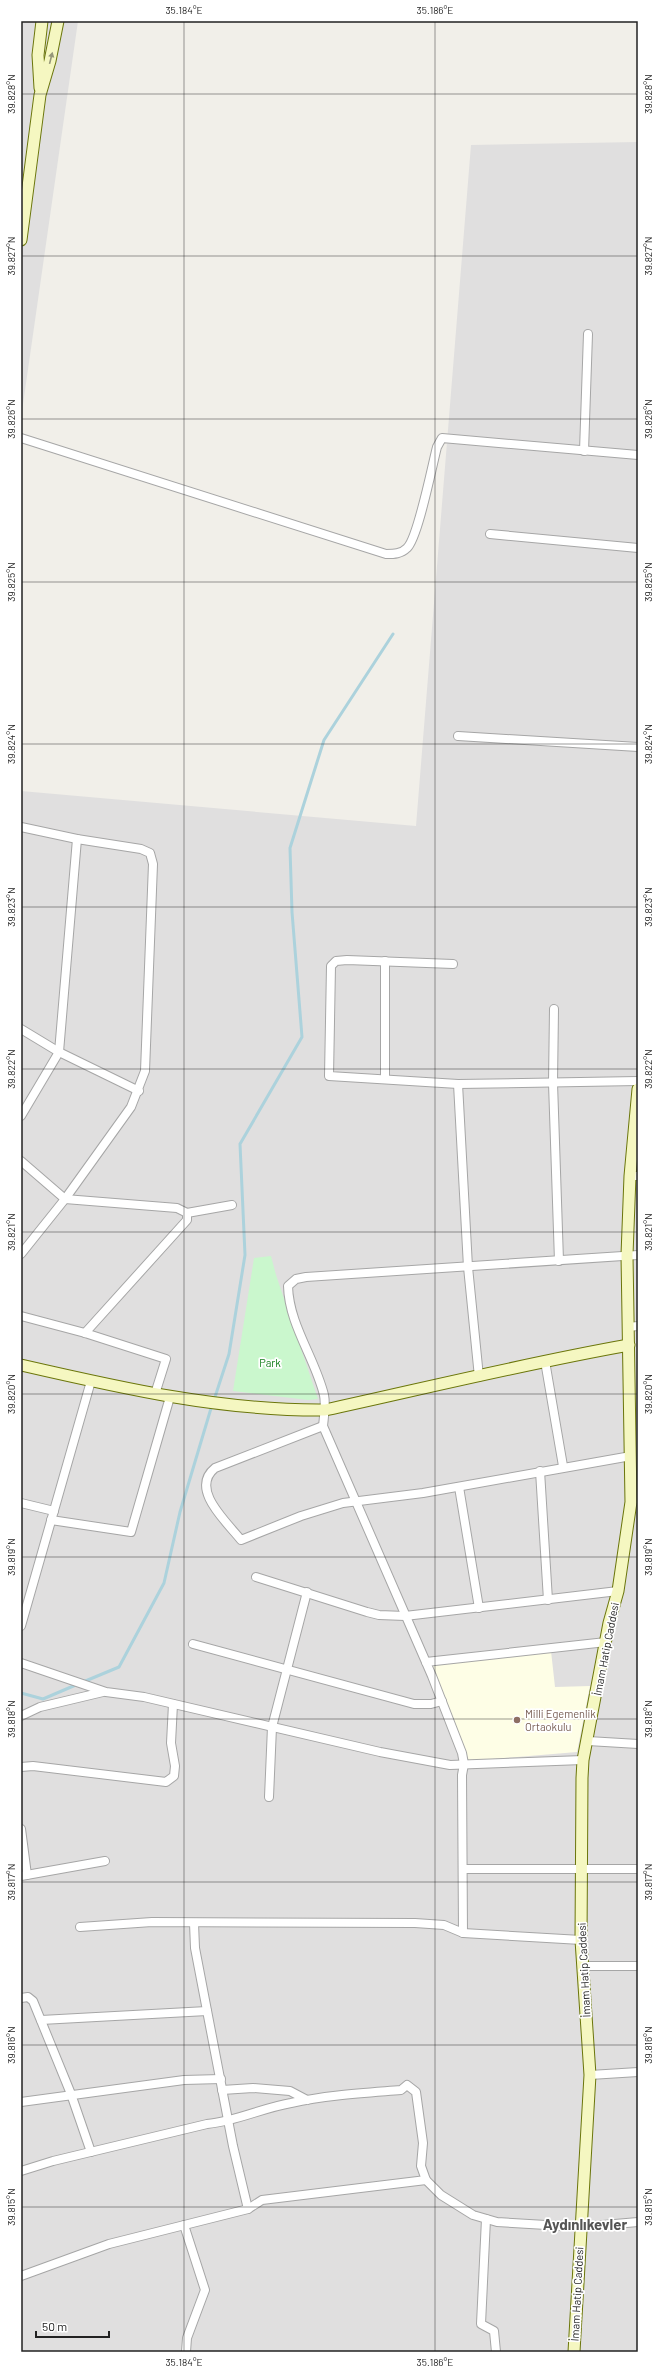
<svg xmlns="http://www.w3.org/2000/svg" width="659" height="2373" font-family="Barlow,sans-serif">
	<rect width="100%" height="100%" fill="#f1efe9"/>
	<g fill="#e0dfdf">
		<path d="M21,21H78L21,418Z"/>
		<path d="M638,142V2352H21V791L416,826L471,145Z"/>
	</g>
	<path fill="#fefee6" d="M551,1651L555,1687L590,1686L577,1752L469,1761L429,1664Z"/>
	<path fill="#caf7cd" d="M271,1256L276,1275L318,1399L308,1400L233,1391L254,1258Z"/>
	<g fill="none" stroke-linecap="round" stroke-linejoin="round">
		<g stroke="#acd2dc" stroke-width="3">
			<path d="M214,1400L229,1354L245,1255L240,1144L302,1037L292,912L290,848L324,740L393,634"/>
			<path d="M83,1682L119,1667L164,1583L180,1512L212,1405"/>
			<path d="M21,1693L43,1699L78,1684"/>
		</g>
		<g stroke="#a6a6a6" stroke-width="10">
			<g id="street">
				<path d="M21,438L386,554C394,554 401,554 407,548C418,538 432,466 437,447L442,438L638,455"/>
				<path d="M584,451L588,334"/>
				<path d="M490,534L638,548"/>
				<path d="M458,736L638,747"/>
				<path d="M21,827L77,839L141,849L150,853L153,864L145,1071L131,1107L65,1199L21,1254"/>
				<path d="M453,964L347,960L336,961L331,966L329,1076L458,1084L638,1081"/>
				<path d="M554,1009L553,1083L559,1261"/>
				<path d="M21,1029L59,1052L139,1091"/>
				<path d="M385,1079V961"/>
				<path d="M458,1084L468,1267L479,1377"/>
				<path d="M21,1116L59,1052L77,839"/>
				<path d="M21,1161L65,1199L177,1208L187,1213V1220L85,1333"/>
				<path d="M630,1176H638"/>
				<path d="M187,1213L232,1205"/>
				<path d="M21,1316L85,1333L166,1359L155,1394"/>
				<path d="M628,1327L638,1326"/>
				<path d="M545,1361L563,1466"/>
				<path d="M323,1426L215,1468C189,1489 227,1522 241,1540L301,1516L343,1503L423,1493L631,1456"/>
				<path d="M540,1471L548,1600"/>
				<path d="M459,1487L479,1608"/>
				<path d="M21,1503L54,1511"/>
				<path d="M51,1520L131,1532L170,1397"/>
				<path d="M256,1577L367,1612L379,1615L405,1616L618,1591"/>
				<path d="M21,1626L91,1381"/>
				<path d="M193,1644L414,1704H431L442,1701"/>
				<path d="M426,1662L606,1642"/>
				<path d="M21,1663L106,1692L144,1697L380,1752L450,1765L583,1760"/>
				<path d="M21,1716L40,1707L103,1692"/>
				<path d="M588,1741L638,1744"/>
				<path d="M21,1767L33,1766L166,1782L174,1776L175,1766L171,1743L173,1704"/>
				<path d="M269,1797L272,1727L307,1592"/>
				<path d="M21,1829L27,1875"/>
				<path d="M463,1869H638"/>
				<path d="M21,1876L105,1861"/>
				<path d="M194,1923L195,1948L233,2146L248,2209"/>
				<path d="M80,1927L152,1922L415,1923L444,1925L463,1933L581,1940"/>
				<path d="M463,1933L462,1775L464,1764L462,1753L432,1676L323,1426C324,1416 326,1405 324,1395C315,1358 289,1325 288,1286L296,1279L306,1277L638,1255"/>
				<path d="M583,1966H638"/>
				<path d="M21,1998L28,1997L33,2001L71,2094L91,2152"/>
				<path d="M41,2020L207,2011"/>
				<path d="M590,2075L638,2072"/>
				<path d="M222,2090L253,2088L290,2091L307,2100"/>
				<path d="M21,2102L184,2080L221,2079"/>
				<path d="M21,2171L53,2161L207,2124C237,2121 262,2108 291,2103C327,2095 364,2093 401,2090L407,2085L416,2092L423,2143L421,2166L426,2180L441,2195L473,2215L497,2222L580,2227L638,2222"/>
				<path d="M486,2219L481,2324L494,2331L496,2352"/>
				<path d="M184,2225L205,2290L187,2338L186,2352"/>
				<path d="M21,2276L109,2244L248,2209L262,2200L426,2180"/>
			</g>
		</g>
		<g stroke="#6b760b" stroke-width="13">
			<g id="secondary">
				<path d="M40,88L38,55L42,21"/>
				<path d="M21,240L40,95L50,61L58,21"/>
				<path d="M21,1365C121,1388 221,1411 325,1410C426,1388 527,1363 629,1345"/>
				<path d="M574,2352L590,2075L581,1940L582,1778L583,1760L609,1623L618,1591L631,1502L627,1255L630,1176L638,1089"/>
			</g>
		</g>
		<use href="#street" stroke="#fff" stroke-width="8"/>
		<use href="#secondary" stroke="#f5f7c1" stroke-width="11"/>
	</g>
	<defs><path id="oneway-solid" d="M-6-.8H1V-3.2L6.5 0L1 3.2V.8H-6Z"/></defs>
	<use fill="#969779" href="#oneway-solid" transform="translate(51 58) rotate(-76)"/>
	<path fill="none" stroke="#222" stroke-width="1" stroke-opacity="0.45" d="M184,21V2352M435,21V2352M21,94H638M21,256H638M21,419H638M21,582H638M21,744H638M21,907H638M21,1069H638M21,1232H638M21,1394H638M21,1557H638M21,1719H638M21,1882H638M21,2045H638M21,2207H638"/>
	<circle fill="#8d6e63" stroke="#fff" stroke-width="1.5" cx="517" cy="1720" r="4"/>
	<g text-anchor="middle" stroke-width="3.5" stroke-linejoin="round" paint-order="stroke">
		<g font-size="11" fill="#127d1a" stroke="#fff">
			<text x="270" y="1367">Park</text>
		</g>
		<g font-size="11" fill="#222" stroke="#fff">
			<text transform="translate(606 1649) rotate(-79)" y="4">İmam Hatip Caddesi</text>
			<text transform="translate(584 1970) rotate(-93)" y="4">İmam Hatip Caddesi</text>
			<text transform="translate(577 2294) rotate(-87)" y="4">İmam Hatip Caddesi</text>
		</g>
		<g font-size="11" fill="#785e54" stroke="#fff" text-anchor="start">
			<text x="525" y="1718">Milli Egemenlik<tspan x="525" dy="13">Ortaokulu</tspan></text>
		</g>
		<g font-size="15" font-weight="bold" fill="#555" stroke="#fff">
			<text x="585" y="2230">Aydınlıkevler</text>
		</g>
	</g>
	<rect width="659" height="2373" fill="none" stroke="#ffffff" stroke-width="44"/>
	<path d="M36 2331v6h73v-6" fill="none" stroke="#222222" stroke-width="2"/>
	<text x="42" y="2331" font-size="12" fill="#222222" stroke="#ffffff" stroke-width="3" paint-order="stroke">50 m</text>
	<rect x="22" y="22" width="615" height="2329" fill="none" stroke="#222" stroke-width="1.5"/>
	<g font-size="10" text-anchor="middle" fill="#222">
		<text x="184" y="14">35.184°E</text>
		<text x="435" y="14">35.186°E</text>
		<text transform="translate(11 94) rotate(-90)" y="4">39.828°N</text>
		<text transform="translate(648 94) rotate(-90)" y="4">39.828°N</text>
		<text transform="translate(11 256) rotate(-90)" y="4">39.827°N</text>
		<text transform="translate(648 256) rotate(-90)" y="4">39.827°N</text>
		<text transform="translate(11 419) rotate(-90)" y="4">39.826°N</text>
		<text transform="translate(648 419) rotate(-90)" y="4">39.826°N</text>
		<text transform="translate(11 582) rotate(-90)" y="4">39.825°N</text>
		<text transform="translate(648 582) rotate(-90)" y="4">39.825°N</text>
		<text transform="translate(11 744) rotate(-90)" y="4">39.824°N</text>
		<text transform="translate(648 744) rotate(-90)" y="4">39.824°N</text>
		<text transform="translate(11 907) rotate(-90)" y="4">39.823°N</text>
		<text transform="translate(648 907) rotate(-90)" y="4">39.823°N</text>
		<text transform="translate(11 1069) rotate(-90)" y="4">39.822°N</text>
		<text transform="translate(648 1069) rotate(-90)" y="4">39.822°N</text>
		<text transform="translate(11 1232) rotate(-90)" y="4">39.821°N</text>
		<text transform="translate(648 1232) rotate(-90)" y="4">39.821°N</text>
		<text transform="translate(11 1394) rotate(-90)" y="4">39.820°N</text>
		<text transform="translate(648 1394) rotate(-90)" y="4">39.820°N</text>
		<text transform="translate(11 1557) rotate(-90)" y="4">39.819°N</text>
		<text transform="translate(648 1557) rotate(-90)" y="4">39.819°N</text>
		<text transform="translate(11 1719) rotate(-90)" y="4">39.818°N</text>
		<text transform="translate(648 1719) rotate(-90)" y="4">39.818°N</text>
		<text transform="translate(11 1882) rotate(-90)" y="4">39.817°N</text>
		<text transform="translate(648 1882) rotate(-90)" y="4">39.817°N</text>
		<text transform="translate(11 2045) rotate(-90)" y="4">39.816°N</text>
		<text transform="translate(648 2045) rotate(-90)" y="4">39.816°N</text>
		<text transform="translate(11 2207) rotate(-90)" y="4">39.815°N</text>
		<text transform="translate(648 2207) rotate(-90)" y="4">39.815°N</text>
		<text x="184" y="2366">35.184°E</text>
		<text x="435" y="2366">35.186°E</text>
	</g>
</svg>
